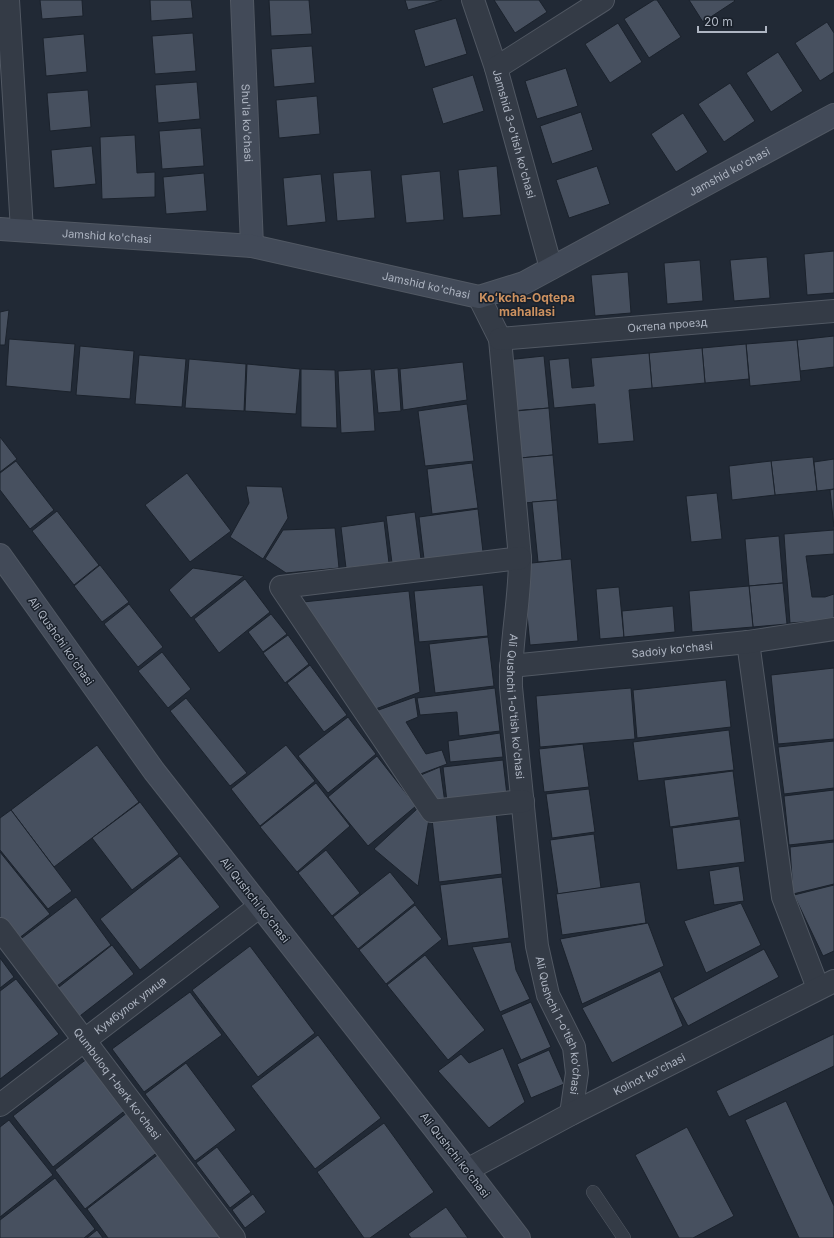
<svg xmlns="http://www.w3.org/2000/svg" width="834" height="1238" font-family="Inter,sans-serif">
	<rect width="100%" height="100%" fill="#212935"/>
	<g fill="#47505f" stroke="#1b222c">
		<path d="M40,0H82L83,16L42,19Z"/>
		<path d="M150,0H191L193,18L151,21Z"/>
		<path d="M269,0H309L312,34L271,36Z"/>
		<path d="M405,0H442L408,10Z"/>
		<path d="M494,0H539L547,12L515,33Z"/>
		<path d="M654,0H657L681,37L649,58L624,19Z"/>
		<path d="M689,0H734L735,1L703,22Z"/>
		<path d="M456,18L467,54L425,67L414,30Z"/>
		<path d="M827,22L834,33V72L820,81L795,43Z"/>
		<path d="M618,23L642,62L610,83L585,44Z"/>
		<path d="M193,33L196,71L155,74L152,36Z"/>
		<path d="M84,34L87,72L46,76L43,38Z"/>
		<path d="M312,46L315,83L274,87L271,49Z"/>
		<path d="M778,52L803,91L771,112L746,73Z"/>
		<path d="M566,68L578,106L537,119L525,81Z"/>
		<path d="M473,75L484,111L443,124L432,88Z"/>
		<path d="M197,82L200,119L158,123L155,85Z"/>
		<path d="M730,83L755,121L724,142L698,104Z"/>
		<path d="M88,90L91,127L50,131L47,93Z"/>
		<path d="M317,96L320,134L279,138L276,100Z"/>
		<path d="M581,112L593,150L552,164L540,126Z"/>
		<path d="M683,113L708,152L676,172L651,134Z"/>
		<path d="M201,128L204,166L162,169L159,131Z"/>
		<path d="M135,135L137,173L155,172V197L102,199L100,137Z"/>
		<path d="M92,146L96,184L54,188L51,150Z"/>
		<path d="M497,166L501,215L463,218L458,170Z"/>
		<path d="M597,166L610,204L569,218L556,180Z"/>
		<path d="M371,170L375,218L337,221L333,173Z"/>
		<path d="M440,171L444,220L406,223L401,175Z"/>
		<path d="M204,173L207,211L166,214L163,177Z"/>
		<path d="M321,174L326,222L287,226L283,178Z"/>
		<path d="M834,251V293L807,295L804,254Z"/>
		<path d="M767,257L770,298L734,301L730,260Z"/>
		<path d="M700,260L703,301L667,304L664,263Z"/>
		<path d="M628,272L631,313L595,316L591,275Z"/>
		<path d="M9,310L5,345H0V312Z"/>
		<path d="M834,336V367L800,371L797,340Z"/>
		<path d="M9,339L75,344L71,392L6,386Z"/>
		<path d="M797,340L801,381L750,386L746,344Z"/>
		<path d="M746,344L749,379L705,383L702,348Z"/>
		<path d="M80,346L134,351L130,399L76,395Z"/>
		<path d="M702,348L705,383L652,388L649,353Z"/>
		<path d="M649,353L652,388L629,390L634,441L598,444L595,404L554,408L549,360L569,358L572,388L594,386L591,358Z"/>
		<path d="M139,355L186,359L182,407L135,404Z"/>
		<path d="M544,356L549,408L511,411L506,360Z"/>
		<path d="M189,359L246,364L244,411L185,408Z"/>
		<path d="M463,362L467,400L403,410L400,369Z"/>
		<path d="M247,364L300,369L296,414L245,411Z"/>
		<path d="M398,368L401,411L378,413L374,370Z"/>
		<path d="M301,369L335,370L337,428L301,427Z"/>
		<path d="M371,369L375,431L341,433L338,371Z"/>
		<path d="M467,404L474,461L425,466L418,411Z"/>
		<path d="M549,408L553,455L520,458L516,411Z"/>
		<path d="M0,437L17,459L0,472Z"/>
		<path d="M553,455L557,500L524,503L520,458Z"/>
		<path d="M813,457L817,491L775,495L771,461Z"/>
		<path d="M834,459V489L817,491L814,462Z"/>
		<path d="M16,461L54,510L30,529L0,490V473Z"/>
		<path d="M771,461L775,495L732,500L729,466Z"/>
		<path d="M472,463L478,508L432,514L427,469Z"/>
		<path d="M187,473L231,531L190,562L145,505Z"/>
		<path d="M246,486L282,487L288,518L263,559L230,537L249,503Z"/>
		<path d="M834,489V527L830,490Z"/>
		<path d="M717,493L722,539L691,542L686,496Z"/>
		<path d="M557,500L562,560L538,562L532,502Z"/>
		<path d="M478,509L483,552L424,559L419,517Z"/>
		<path d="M57,511L99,565L74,585L32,531Z"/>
		<path d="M415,512L421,559L392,563L386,516Z"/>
		<path d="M384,521L389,563L346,568L341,527Z"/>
		<path d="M335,528L339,568L286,573L265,559L283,530Z"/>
		<path d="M834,530V554L806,556L812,597H825L834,594V618L829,620L790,623L784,534Z"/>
		<path d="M779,536L783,583L749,586L745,539Z"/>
		<path d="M571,559L578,641L530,645L522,564Z"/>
		<path d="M100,565L129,602L102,622L74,586Z"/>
		<path d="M193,568L244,576L191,618L169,590Z"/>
		<path d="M245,579L270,612L219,653L194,619Z"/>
		<path d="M783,583L787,624L753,627L749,586Z"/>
		<path d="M483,585L488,636L419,642L414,591Z"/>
		<path d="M749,586L753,627L692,632L689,591Z"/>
		<path d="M619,587L624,637L600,639L596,589Z"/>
		<path d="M409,591L420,692L373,710L303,602Z"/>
		<path d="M129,604L163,647L138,667L104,624Z"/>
		<path d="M673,606L675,632L624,637L622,611Z"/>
		<path d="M271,614L287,634L263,652L248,632Z"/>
		<path d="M288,635L309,664L285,683L263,653Z"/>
		<path d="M488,637L494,686L435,693L429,644Z"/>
		<path d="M162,652L191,689L168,708L138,671Z"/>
		<path d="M310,665L347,715L324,732L287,683Z"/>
		<path d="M834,668V739L778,744L771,675Z"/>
		<path d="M726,680L731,727L637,738L633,690Z"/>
		<path d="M495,688L500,731L459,736L457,712L420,715L417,698Z"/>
		<path d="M631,688L635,739L540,747L536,696Z"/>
		<path d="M415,697L418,717L406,722L426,754L442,750L447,764L415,776L373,712Z"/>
		<path d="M186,698L247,773L230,786L170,711Z"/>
		<path d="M348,717L376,754L328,793L298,756Z"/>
		<path d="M729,730L734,770L638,781L633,742Z"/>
		<path d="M500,733L503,757L450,762L448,741Z"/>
		<path d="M834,741V788L784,794L778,747Z"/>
		<path d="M583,744L589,787L544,792L539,749Z"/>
		<path d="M97,745L139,802L54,867L11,810Z"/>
		<path d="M286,745L315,781L260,826L231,789Z"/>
		<path d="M377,756L416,806L368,846L328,797Z"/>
		<path d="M503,760L507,795L447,802L443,767Z"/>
		<path d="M440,767L445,803L434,804L416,777Z"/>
		<path d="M733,771L739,817L670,827L664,780Z"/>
		<path d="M316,783L350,826L297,872L260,827Z"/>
		<path d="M589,789L595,832L552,838L546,794Z"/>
		<path d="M834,790V840L789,845L784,796Z"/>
		<path d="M140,802L179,854L132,890L92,838Z"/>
		<path d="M417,809L429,819L418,886L374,849Z"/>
		<path d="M11,810L72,891L48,909L0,850V818Z"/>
		<path d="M496,812L502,874L439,882L432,819Z"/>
		<path d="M740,819L745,862L677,870L672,828Z"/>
		<path d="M594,834L601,888L558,894L550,840Z"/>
		<path d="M834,842V884L793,894L790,847Z"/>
		<path d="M326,850L360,893L332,916L298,873Z"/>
		<path d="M0,852L50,914L18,939L0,917Z"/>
		<path d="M180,856L220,907L140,970L100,919Z"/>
		<path d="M739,866L744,901L714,905L709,871Z"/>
		<path d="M390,872L415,903L358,949L333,917Z"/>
		<path d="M502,877L509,938L448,946L440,885Z"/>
		<path d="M640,882L646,923L562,935L556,894Z"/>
		<path d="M834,885V951L823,956L794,895Z"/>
		<path d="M76,897L111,945L53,989L18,941Z"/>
		<path d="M741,903L761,945L706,973L684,921Z"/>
		<path d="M415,905L442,939L386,984L359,950Z"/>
		<path d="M648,923L664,966L582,1004L560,939Z"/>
		<path d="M511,942L516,970L530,999L500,1012L472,947Z"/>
		<path d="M112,945L134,974L76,1019L54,991Z"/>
		<path d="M250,946L315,1033L258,1077L192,990Z"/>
		<path d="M764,949L779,977L688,1026L673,998Z"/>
		<path d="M425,955L485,1030L448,1060L387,985Z"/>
		<path d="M0,958L14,977L0,988Z"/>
		<path d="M660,971L683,1026L612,1063L582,1008Z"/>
		<path d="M16,979L59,1034L0,1079V991Z"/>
		<path d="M190,992L222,1035L144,1092L112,1049Z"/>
		<path d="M531,1002L551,1047L521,1060L501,1015Z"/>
		<path d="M834,1034V1066L729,1117L716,1091Z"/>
		<path d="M318,1035L381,1118L315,1169L251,1086Z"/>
		<path d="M503,1048L525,1102L489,1128L438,1071L461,1054L469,1063Z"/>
		<path d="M549,1050L564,1084L531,1098L517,1064Z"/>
		<path d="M88,1058L127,1109L53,1167L13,1116Z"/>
		<path d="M186,1063L236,1130L195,1161L145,1094Z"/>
		<path d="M786,1101L834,1206V1238H799L745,1120Z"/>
		<path d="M128,1112L159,1151L85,1209L55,1170Z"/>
		<path d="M9,1120L53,1175L0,1217V1127Z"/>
		<path d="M384,1123L434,1192L370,1238H364L317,1172Z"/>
		<path d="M687,1127L734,1216L693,1238H679L635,1155Z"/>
		<path d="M217,1147L251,1192L230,1208L196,1163Z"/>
		<path d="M160,1153L225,1238H108L87,1209Z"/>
		<path d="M55,1178L95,1229L84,1238H0V1220Z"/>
		<path d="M253,1194L266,1212L245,1228L232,1210Z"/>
		<path d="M446,1207L468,1238H411L408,1234Z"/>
		<path d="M97,1230L103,1238H87Z"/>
	</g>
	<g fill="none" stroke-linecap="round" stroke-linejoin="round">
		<g stroke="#515863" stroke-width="14">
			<path id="lane" d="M593,1192L624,1238"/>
		</g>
		<g stroke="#515863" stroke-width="24">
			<g id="street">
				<path d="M8,0L22,230"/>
				<path id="s1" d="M473,0L496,68L551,268"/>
				<path d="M496,68L603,0"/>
				<path id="s2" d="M479,297L500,339L520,558C520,602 510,644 511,687L537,946L548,995L574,1047L577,1073L571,1114"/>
				<path id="s3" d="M500,339L834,311"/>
				<path d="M520,558L281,587L432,811L523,801"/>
				<path d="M748,642L783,897L818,988"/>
				<path id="s4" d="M511,666L748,642L834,629"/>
				<path id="s5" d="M0,929L234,1238"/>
				<path id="s6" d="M0,1105L260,906"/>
				<path id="s7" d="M467,1170L571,1114L834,981"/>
			</g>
		</g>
		<g stroke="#515863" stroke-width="24">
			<g id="secondary">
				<path id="s8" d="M242,0L252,246"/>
				<path id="s9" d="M0,229L252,246L479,297L524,283L834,115"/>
				<path d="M0,555L154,771L467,1170L519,1238"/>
			</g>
		</g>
		<use href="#lane" stroke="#343b46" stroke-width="13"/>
		<use href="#street" stroke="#343b46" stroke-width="22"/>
		<use href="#secondary" stroke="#424a58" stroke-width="22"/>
	</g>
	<g text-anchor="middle" stroke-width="3" stroke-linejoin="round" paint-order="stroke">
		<g font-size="11" fill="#aeb5c2" stroke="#19202a">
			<text dy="4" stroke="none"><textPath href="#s8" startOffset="123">Shu'la ko'chasi</textPath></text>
			<text dy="4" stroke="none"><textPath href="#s1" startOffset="140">Jamshid 3-o'tish ko'chasi</textPath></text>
			<text dy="4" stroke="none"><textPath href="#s9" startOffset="766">Jamshid ko'chasi</textPath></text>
			<text dy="4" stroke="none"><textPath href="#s9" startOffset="107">Jamshid ko'chasi</textPath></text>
			<text dy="4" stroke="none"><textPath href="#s9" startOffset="431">Jamshid ko'chasi</textPath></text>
			<text dy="4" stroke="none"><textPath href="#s3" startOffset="168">Октепа проезд</textPath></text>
			<text transform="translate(61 641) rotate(55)" y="4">Ali Qushchi koʻchasi</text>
			<text dy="4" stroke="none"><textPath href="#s4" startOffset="162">Sadoiy ko'chasi</textPath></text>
			<text dy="4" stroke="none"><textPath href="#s2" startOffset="416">Ali Qushchi 1-o'tish ko'chasi</textPath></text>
			<text transform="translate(255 900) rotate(52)" y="4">Ali Qushchi koʻchasi</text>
			<text dy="4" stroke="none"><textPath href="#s6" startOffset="164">Кумбулок улица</textPath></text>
			<text dy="4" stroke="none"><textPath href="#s2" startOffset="740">Ali Qushchi 1-o'tish ko'chasi</textPath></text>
			<text dy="4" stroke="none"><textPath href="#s7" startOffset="206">Koinot ko'chasi</textPath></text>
			<text dy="4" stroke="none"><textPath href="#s5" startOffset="194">Qumbuloq 1-berk ko'chasi</textPath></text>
			<text transform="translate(455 1155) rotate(52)" y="4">Ali Qushchi koʻchasi</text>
		</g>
		<g font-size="12" font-weight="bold" fill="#cc9160" stroke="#19202a">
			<text x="527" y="302">Koʻkcha-Oqtepa<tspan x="527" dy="14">mahallasi</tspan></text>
		</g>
	</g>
	<path d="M698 26v6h68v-6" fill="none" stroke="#aeb5c2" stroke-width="2"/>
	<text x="704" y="26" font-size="12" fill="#aeb5c2" stroke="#19202a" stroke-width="3" paint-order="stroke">20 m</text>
</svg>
